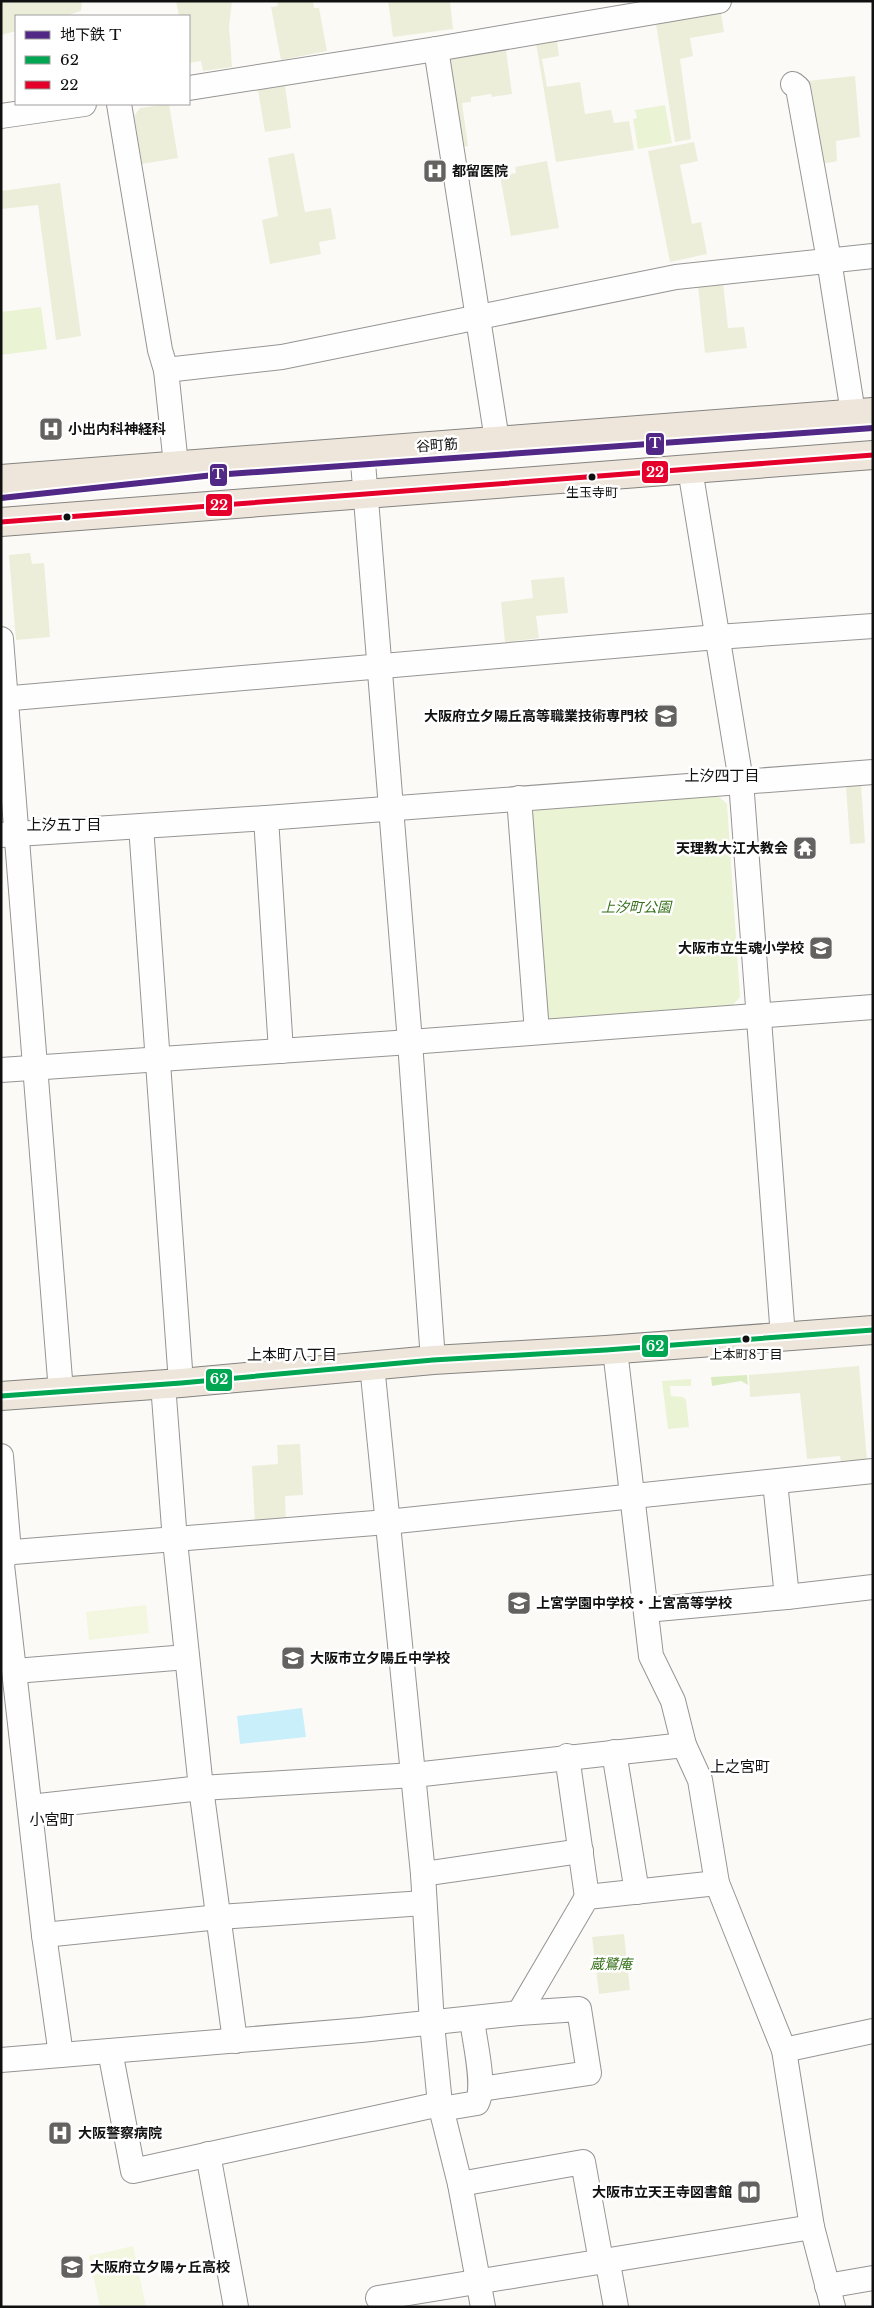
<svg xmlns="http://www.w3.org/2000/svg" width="874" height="2308" font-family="'Libre Baskerville','Noto Sans JP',serif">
	<rect width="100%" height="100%" fill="#fcfaf7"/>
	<g fill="#eaf3d4">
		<path d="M665,105L672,143L638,149L633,119L637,118L635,110Z"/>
		<path d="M41,307L47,349L1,355V312Z"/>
		<path d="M718,796L727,804L740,997L733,1005L553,1022L545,1015L530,816L538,807Z"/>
		<path d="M691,1379V1386H670L671,1396L683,1397L686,1400L689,1427L668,1429L662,1381Z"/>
	</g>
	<path fill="#dcecc2" d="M747,1375L748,1385L741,1381L712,1386L711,1377Z"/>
	<g fill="#eceed9">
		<path d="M1,1H82L81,11L65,16H16V31L1,35Z"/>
		<path d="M176,1H232L229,26L232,67L203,71L201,61L189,63V16H179Z"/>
		<path d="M277,1H313L314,8H319L327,51L281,60L271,7L278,6Z"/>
		<path d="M388,1H450L453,29L393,37Z"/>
		<path d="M721,13L724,32L690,38L693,56L680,59L691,139L675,142L656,24Z"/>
		<path d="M557,40L559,56L542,59L547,87L580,82L585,114L611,110L614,123L629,121L634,150L556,162L536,43Z"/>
		<path d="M506,50L512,94L492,97L491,94L471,97V102L462,103L468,146L459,147L447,67L452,58Z"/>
		<path d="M855,76L860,137L836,141L837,161L822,164L807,81Z"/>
		<path d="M285,86L291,128L265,132L258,90Z"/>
		<path d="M169,104L178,158L142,164L134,116L140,108Z"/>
		<path d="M694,142L698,161L680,165L692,224L701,222L707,254L670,262L648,151Z"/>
		<path d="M294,153L305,212L331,208L336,239L319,242L321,254L270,264L262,220L278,216L268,158Z"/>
		<path d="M547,161L559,228L511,236L500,176L516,173L515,167Z"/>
		<path d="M60,183L81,336L56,340L38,205L1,209V191Z"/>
		<path d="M723,283L728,328L744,327L747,348L705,353L698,286Z"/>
		<path d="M30,553L32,564L44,563L50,637L16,640L9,555Z"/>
		<path d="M564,577L568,613L536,616L539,638L505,642L501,602L533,598L531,580Z"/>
		<path d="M861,785L865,843L850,844L846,786Z"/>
		<path d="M859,1366L867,1461L841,1463L840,1456L807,1459L800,1393L750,1397L749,1375Z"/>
		<path d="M300,1444L303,1495L285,1496L286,1522L255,1524L252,1466L278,1464L277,1445Z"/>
		<path d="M624,1934L630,1990L599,1994L592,1937Z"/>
	</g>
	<g fill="#f3f7df">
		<path d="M146,1605L149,1633L89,1640L86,1612Z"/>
		<path d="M133,2246L146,2307H100L89,2256Z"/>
	</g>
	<path fill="#c9effa" d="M302,1708L306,1737L240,1744L237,1716Z"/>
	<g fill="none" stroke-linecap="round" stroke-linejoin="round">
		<g stroke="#969594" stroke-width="26">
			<g id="minor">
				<path d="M436,49L497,440"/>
				<path d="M793,84L798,88L829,260L853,413"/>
				<path d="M189,88L436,49L719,1"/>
				<path d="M119,104L160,350L166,370L176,465"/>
				<path d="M1,116L84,104"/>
				<path d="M166,370L282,357L676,277L873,256"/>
				<path d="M362,450L410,1042L433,1360"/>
				<path d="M690,469L741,781L783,1337"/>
				<path d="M1,639L61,1392"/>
				<path d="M1,699L717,637L873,626"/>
				<path d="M519,798L537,1032"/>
				<path d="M266,818L281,1051"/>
				<path d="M141,826L181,1383"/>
				<path d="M1,835L266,818L873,772"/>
				<path d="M1,1070L410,1042L873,1007"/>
				<path d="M615,1350L651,1656L673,1701L684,1745L700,1780L717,1883L784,2050L812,2227L833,2307"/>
				<path d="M372,1365L423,1874L432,2024L440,2104L460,2184L483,2307"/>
				<path d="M163,1384L175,1541L201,1788L235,2041"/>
				<path d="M1,1456L8,1540L2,1565L44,1935L61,2055"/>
				<path d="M775,1482L787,1597"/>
				<path d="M1,1553L387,1522L873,1471"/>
				<path d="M646,1610L787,1597L873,1587"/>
				<path d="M15,1671L187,1657"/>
				<path d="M614,1752L637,1892"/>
				<path d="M567,1756L587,1897"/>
				<path d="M30,1807L201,1788L414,1775L684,1745"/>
				<path d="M423,1874L581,1851"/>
				<path d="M44,1935L219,1917L424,1903"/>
				<path d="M784,2050L873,2031"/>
				<path d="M110,2051L133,2171L440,2104"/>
				<path d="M1,2060L361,2030L519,2013L587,1897L717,1883"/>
				<path d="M481,2089L589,2073L579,2009L519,2013"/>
				<path d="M441,2109L477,2103C486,2085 474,2040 472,2019"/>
				<path d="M208,2154L236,2307"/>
				<path d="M460,2184L583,2162L601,2261L609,2269L616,2307"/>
				<path d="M827,2286L873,2278"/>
				<path d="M378,2298L812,2227"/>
			</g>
		</g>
		<g stroke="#848381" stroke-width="30">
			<g id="major">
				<path d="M1,479L873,412"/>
				<path d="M1,522L873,455"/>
				<path d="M1,1396L181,1383L433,1360L606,1350L873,1330"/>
			</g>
		</g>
		<use href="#minor" stroke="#fffefe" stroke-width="24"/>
		<use href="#major" stroke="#eee6da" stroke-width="28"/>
		<g stroke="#fff" stroke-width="9">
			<path id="bus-1" d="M1,1396L181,1383L433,1360L606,1350L873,1330"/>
		</g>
		<g stroke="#fff" stroke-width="9">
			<path id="bus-2" d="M1,522L873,455"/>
		</g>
		<use href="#bus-1" stroke="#00a651" stroke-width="5"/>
		<use href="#bus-2" stroke="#e4002b" stroke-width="5"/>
		<g stroke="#fff" stroke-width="10">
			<path id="metro-1" d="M1,498L214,475L873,428"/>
		</g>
		<use href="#metro-1" stroke="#522886" stroke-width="6"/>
	</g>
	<defs>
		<g id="hospital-square" transform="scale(1.25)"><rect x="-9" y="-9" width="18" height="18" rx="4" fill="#636261" stroke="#fff"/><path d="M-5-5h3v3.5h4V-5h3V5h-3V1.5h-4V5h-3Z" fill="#fff"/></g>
		<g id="school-square" transform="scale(1.25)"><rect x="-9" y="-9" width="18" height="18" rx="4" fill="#636261" stroke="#fff"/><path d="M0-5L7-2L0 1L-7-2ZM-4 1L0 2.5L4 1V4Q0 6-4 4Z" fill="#fff"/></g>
		<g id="temple-square" transform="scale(1.25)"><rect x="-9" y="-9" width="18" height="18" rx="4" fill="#636261" stroke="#fff"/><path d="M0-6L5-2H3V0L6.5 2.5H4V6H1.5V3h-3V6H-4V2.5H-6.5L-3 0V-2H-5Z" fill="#fff"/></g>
		<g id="library-square" transform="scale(1.25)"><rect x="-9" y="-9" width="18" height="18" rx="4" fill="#636261" stroke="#fff"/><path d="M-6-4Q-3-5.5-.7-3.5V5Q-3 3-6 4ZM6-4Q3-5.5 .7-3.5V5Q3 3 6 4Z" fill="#fff"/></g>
	</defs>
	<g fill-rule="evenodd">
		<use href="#hospital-square" x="435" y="171"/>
		<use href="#hospital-square" x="51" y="429"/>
		<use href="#school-square" x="666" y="716"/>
		<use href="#temple-square" x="805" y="848"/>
		<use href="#school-square" x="821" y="948"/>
		<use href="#school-square" x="519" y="1603"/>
		<use href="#school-square" x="293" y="1658"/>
		<use href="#hospital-square" x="60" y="2133"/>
		<use href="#library-square" x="749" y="2192"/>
		<use href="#school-square" x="72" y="2267"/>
	</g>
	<g fill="#101010" stroke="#fff" stroke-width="2">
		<circle cx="592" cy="477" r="4.5"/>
		<circle cx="67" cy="517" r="4.5"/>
		<circle cx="746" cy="1339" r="4.5"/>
	</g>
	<g text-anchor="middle" stroke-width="5" stroke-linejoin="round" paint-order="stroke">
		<g font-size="13" fill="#101010" stroke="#fff">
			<text x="592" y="497">生玉寺町</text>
			<text x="746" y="1359">上本町8丁目</text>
		</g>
		<g font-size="14" font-weight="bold" fill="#101010" stroke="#fff" text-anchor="start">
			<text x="452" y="176">都留医院</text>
			<text x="68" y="434">小出内科神経科</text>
			<text x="648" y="721" text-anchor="end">大阪府立夕陽丘高等職業技術専門校</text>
			<text x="788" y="853" text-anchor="end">天理教大江大教会</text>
			<text x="804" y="953" text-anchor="end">大阪市立生魂小学校</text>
			<text x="536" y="1608">上宮学園中学校・上宮高等学校</text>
			<text x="310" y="1663">大阪市立夕陽丘中学校</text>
			<text x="78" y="2138">大阪警察病院</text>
			<text x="732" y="2197" text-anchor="end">大阪市立天王寺図書館</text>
			<text x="90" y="2272">大阪府立夕陽ヶ丘高校</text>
		</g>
		<g font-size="14" fill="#101010" stroke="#fff">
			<text transform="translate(437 445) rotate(-4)" y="5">谷町筋</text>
		</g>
		<g font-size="14" font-style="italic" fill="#367019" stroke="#fff">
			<text x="636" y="912">上汐町公園</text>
			<text x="611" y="1969">蔵鷺庵</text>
		</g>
		<g font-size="15" fill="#101010" stroke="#fff">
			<text x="722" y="781">上汐四丁目</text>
			<text x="64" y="830">上汐五丁目</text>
			<text x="292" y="1360">上本町八丁目</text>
			<text x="740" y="1772">上之宮町</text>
			<text x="52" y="1825">小宮町</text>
		</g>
	</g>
	<g stroke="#fff" stroke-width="2">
		<rect x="645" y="432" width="20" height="24" rx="5" fill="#522886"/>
		<rect x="641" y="460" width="28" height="24" rx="5" fill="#e4002b"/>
		<rect x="209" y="463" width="19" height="24" rx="5" fill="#522886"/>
		<rect x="205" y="493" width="28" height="24" rx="5" fill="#e4002b"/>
		<rect x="641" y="1334" width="28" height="24" rx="5" fill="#00a651"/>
		<rect x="205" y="1368" width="28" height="24" rx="5" fill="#00a651"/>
	</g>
	<g font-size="14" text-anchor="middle" font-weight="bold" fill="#fff">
		<text x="655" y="448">T</text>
		<text x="655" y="477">22</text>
		<text x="218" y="479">T</text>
		<text x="219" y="510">22</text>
		<text x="655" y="1351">62</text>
		<text x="219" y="1384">62</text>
	</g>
	<rect width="874" height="2308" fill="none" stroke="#101010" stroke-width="5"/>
	<rect x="15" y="15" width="175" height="90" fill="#ffffff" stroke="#9f9f9f"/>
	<rect x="25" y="31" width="25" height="8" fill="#522886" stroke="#9f9f9f"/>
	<text x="60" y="40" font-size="15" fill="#101010">地下鉄 T</text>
	<rect x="25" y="56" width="25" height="8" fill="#00a651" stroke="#9f9f9f"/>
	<text x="60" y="65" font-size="15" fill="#101010">62</text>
	<rect x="25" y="81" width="25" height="8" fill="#e4002b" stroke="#9f9f9f"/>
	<text x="60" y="90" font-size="15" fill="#101010">22</text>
</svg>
